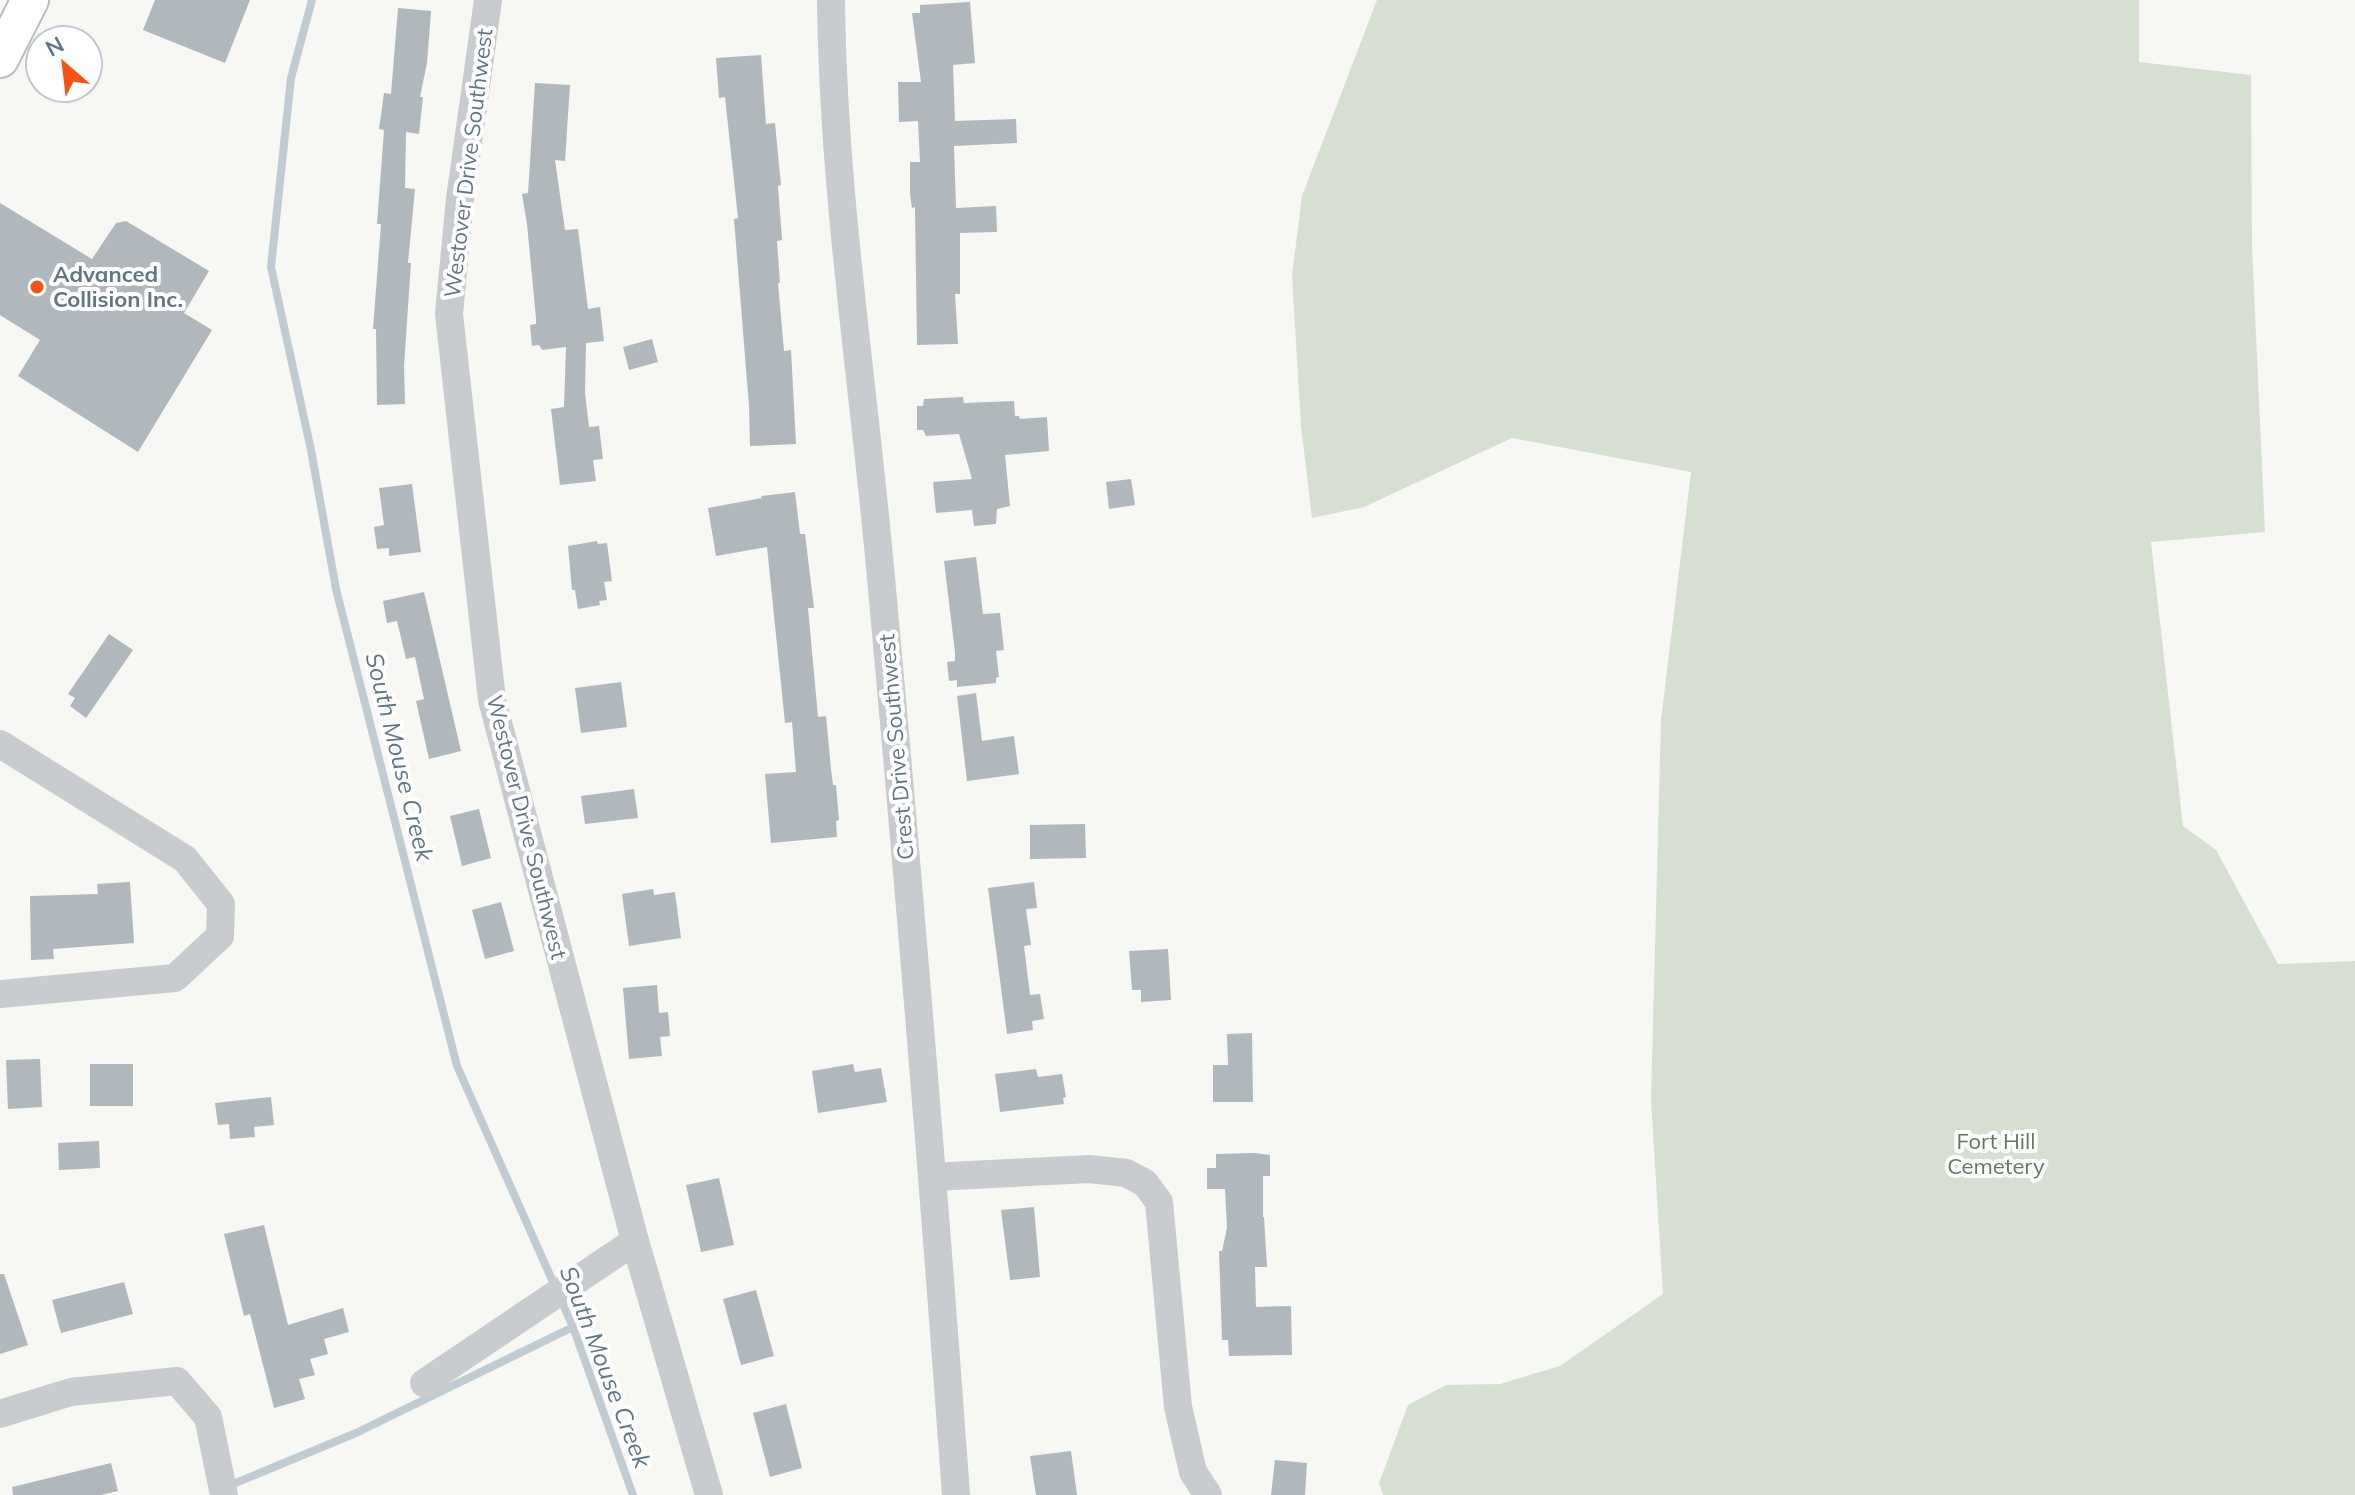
<svg xmlns="http://www.w3.org/2000/svg" width="2355" height="1495" font-family="Mulish,sans-serif">
	<rect width="100%" height="100%" fill="#f7f7f3"/>
	<path fill="#d7dfd3" d="M1377,0H2139V62L2251,75L2252,247L2265,532L2151,542L2183,826L2216,850L2278,964L2355,961V1495H1383L1379,1483L1408,1405L1446,1385L1500,1384L1560,1366L1663,1294L1651,1100L1661,720L1691,472L1512,438L1364,507L1312,518L1301,426L1292,276L1302,196Z"/>
	<g fill="none" stroke-linecap="round" stroke-linejoin="round">
		<g stroke="#c1ccd2" stroke-width="8">
			<path d="M312,0L291,78L271,267L311,450L336,589L457,1066L573,1327L633,1495"/>
			<path d="M226,1487L356,1433L573,1327"/>
		</g>
	</g>
	<g fill="#b0b8bd">
		<path d="M155,0H250L225,63L143,30Z"/>
		<path d="M970,2L975,63L953,65L955,121L1016,119L1017,143L954,146L956,208L996,206L997,232L960,233V294H955L958,344L917,345L915,207L912,208L910,194V162H920L918,121L899,122L898,82H921L912,13H920V5Z"/>
		<path d="M398,8L431,11L427,63L420,97H423L419,134L406,132L405,188L415,189L408,263H411L404,366L405,404L377,405L376,329H373L381,224H377L384,130L379,129L384,93L391,94Z"/>
		<path d="M761,55L766,124L775,123L781,185L778,186L782,240L777,241L780,283H778L784,351L791,350L796,444L750,446L749,406L734,219L738,218L725,97L719,98L716,58Z"/>
		<path d="M535,83L570,85L565,161L555,160L565,230L578,229L588,309L600,307L604,341L586,343L585,393L589,427L599,426L603,459L593,460L596,481L560,485L551,409L564,407L566,347L542,350L539,345L532,346L530,325L536,324V318L527,224L522,194L528,193Z"/>
		<path d="M0,203L92,259L116,223L126,221L209,271L184,313L212,330L138,452L18,376L40,340L0,315Z"/>
		<path d="M652,339L658,362L629,370L623,347Z"/>
		<path d="M963,397L964,403L1014,401L1015,416H1019L1020,419L1047,417L1049,451L1005,455L1010,506L997,509L996,524L974,526L972,510L936,513L933,482L972,479L959,434L926,436L923,430H917V406H923L924,399Z"/>
		<path d="M1131,479L1135,505L1109,509L1106,482Z"/>
		<path d="M412,484L421,552L389,556V548L377,549L374,527L384,525L379,488Z"/>
		<path d="M795,492L800,534H805L814,608H808L818,717L826,716L831,769L833,785H836L839,820L836,821L837,837L771,843L765,774L796,772L792,722L785,723L767,547L716,556L708,508L762,498L761,496Z"/>
		<path d="M597,541L598,544L607,543L612,581L604,582L607,600L599,601L600,605L578,609L575,590H572L568,546Z"/>
		<path d="M976,557L983,614L1000,613L1004,650L996,651L999,677L996,678V683L957,687V680L949,681L947,662L955,661V652L944,561Z"/>
		<path d="M424,592L461,751L429,759L416,701L424,699L415,657L406,659L397,621L387,623L383,601Z"/>
		<path d="M109,634L133,650L86,718L70,706L75,698L68,694Z"/>
		<path d="M621,682L627,727L581,733L575,688Z"/>
		<path d="M976,693L982,741L1014,736L1019,774L967,781L957,696Z"/>
		<path d="M634,789L638,818L585,824L581,796Z"/>
		<path d="M479,809L491,858L462,866L450,816Z"/>
		<path d="M1085,824L1086,858L1030,859V825Z"/>
		<path d="M130,882L134,943L53,949L54,959L31,960L30,896L98,894L97,884Z"/>
		<path d="M1034,882L1037,908L1026,909L1031,945L1024,946L1030,995L1040,994L1044,1019L1032,1021L1033,1030L1007,1034L988,888Z"/>
		<path d="M653,889L654,895L675,892L681,938L629,946L622,894Z"/>
		<path d="M501,902L514,951L485,959L472,910Z"/>
		<path d="M1168,949L1171,1000L1141,1002V990H1132L1129,951Z"/>
		<path d="M657,985L659,1013L668,1012L670,1036L660,1037L662,1056L629,1059L623,988Z"/>
		<path d="M1252,1033L1253,1102H1213V1065H1228L1227,1034Z"/>
		<path d="M40,1059L42,1107L8,1109L6,1060Z"/>
		<rect x="90" y="1064" width="43" height="42"/>
		<path d="M853,1064L855,1072L881,1068L887,1102L818,1113L812,1071Z"/>
		<path d="M1036,1069L1038,1077L1062,1074L1066,1097L1063,1098L1064,1104L1000,1112L995,1074Z"/>
		<path d="M271,1097L274,1125L254,1127L255,1137L230,1139L229,1124L218,1125L215,1103Z"/>
		<path d="M99,1141L100,1168L59,1170L58,1143Z"/>
		<path d="M1255,1153L1270,1155V1176H1263V1217H1264L1267,1267H1255L1256,1307L1291,1306L1292,1355L1229,1356L1228,1340H1222L1219,1251H1222L1227,1228L1225,1189H1207V1168H1216V1154Z"/>
		<path d="M719,1178L734,1245L701,1252L686,1185Z"/>
		<path d="M1034,1207L1040,1277L1010,1280L1001,1210Z"/>
		<path d="M264,1225L288,1325L343,1308L349,1332L324,1339L328,1354L310,1359L315,1375L299,1379L305,1399L274,1408L250,1314L244,1316L224,1234Z"/>
		<path d="M0,1274H4L28,1345L0,1354Z"/>
		<path d="M124,1282L133,1314L61,1333L52,1300Z"/>
		<path d="M756,1290L774,1356L741,1365L723,1299Z"/>
		<path d="M786,1404L802,1468L770,1477L753,1413Z"/>
		<path d="M1071,1451L1077,1495H1036L1030,1456Z"/>
		<path d="M1275,1460L1307,1463L1305,1495H1271Z"/>
		<path d="M111,1463L118,1491L101,1495H13L12,1487Z"/>
	</g>
	<g fill="none" stroke-linecap="round" stroke-linejoin="round">
		<g stroke="#b9bdc1" stroke-width="40">
			<path id="major" d="M0,59L30,0"/>
		</g>
		<g stroke="#c8cccf" stroke-width="28">
			<path d="M488,0L460,199L449,314L492,700L635,1241L709,1495"/>
			<path d="M831,0C833,194 864,386 881,578C909,884 934,1189 956,1495"/>
			<path d="M0,744L185,859L221,904L220,936L175,978L0,994"/>
			<path d="M933,1177L1089,1169L1126,1173L1145,1183L1159,1202L1178,1407L1193,1472L1208,1495"/>
			<path d="M424,1383L635,1241"/>
			<path d="M0,1414L71,1392L177,1381L208,1417L224,1495"/>
		</g>
		<use href="#major" stroke="#fff" stroke-width="36"/>
	</g>
	<circle fill="#f55214" stroke="#fff" stroke-width="3" cx="37" cy="287" r="8"/>
	<g text-anchor="middle" stroke-width="8" stroke-linejoin="round" paint-order="stroke">
		<g font-size="22" fill="#627587" stroke="#fff">
			<text transform="translate(468 163) rotate(-83)" y="8">Westover Drive Southwest</text>
			<text transform="translate(896 747) rotate(-95)" y="8">Crest Drive Southwest</text>
			<text transform="translate(527 827) rotate(76)" y="8">Westover Drive Southwest</text>
		</g>
		<g font-size="22" font-weight="bold" fill="#627587" stroke="#fff" text-anchor="start">
			<text x="53" y="282">Advanced<tspan x="53" dy="25">Collision Inc.</tspan></text>
		</g>
		<g font-size="22" fill="#62785e" stroke="#fff">
			<text x="1996" y="1149">Fort Hill<tspan x="1996" dy="25">Cemetery</tspan></text>
		</g>
		<g font-size="24" font-style="italic" fill="#5e7783" stroke="#fff">
			<text transform="translate(399 757) rotate(76)" y="8">South Mouse Creek</text>
			<text transform="translate(605 1367) rotate(69)" y="8">South Mouse Creek</text>
		</g>
	</g>
	<g transform="translate(64 64) rotate(332)"><circle r="38" fill="#ffffff" stroke="#c0c8cf" stroke-width="2"/>
	<path d="M0-6L14 30L0 20L-14 30Z" fill="#f55214"/>
	<text y="-12" font-size="22" font-weight="bold" text-anchor="middle" fill="#627587">N</text>
	</g>
</svg>
